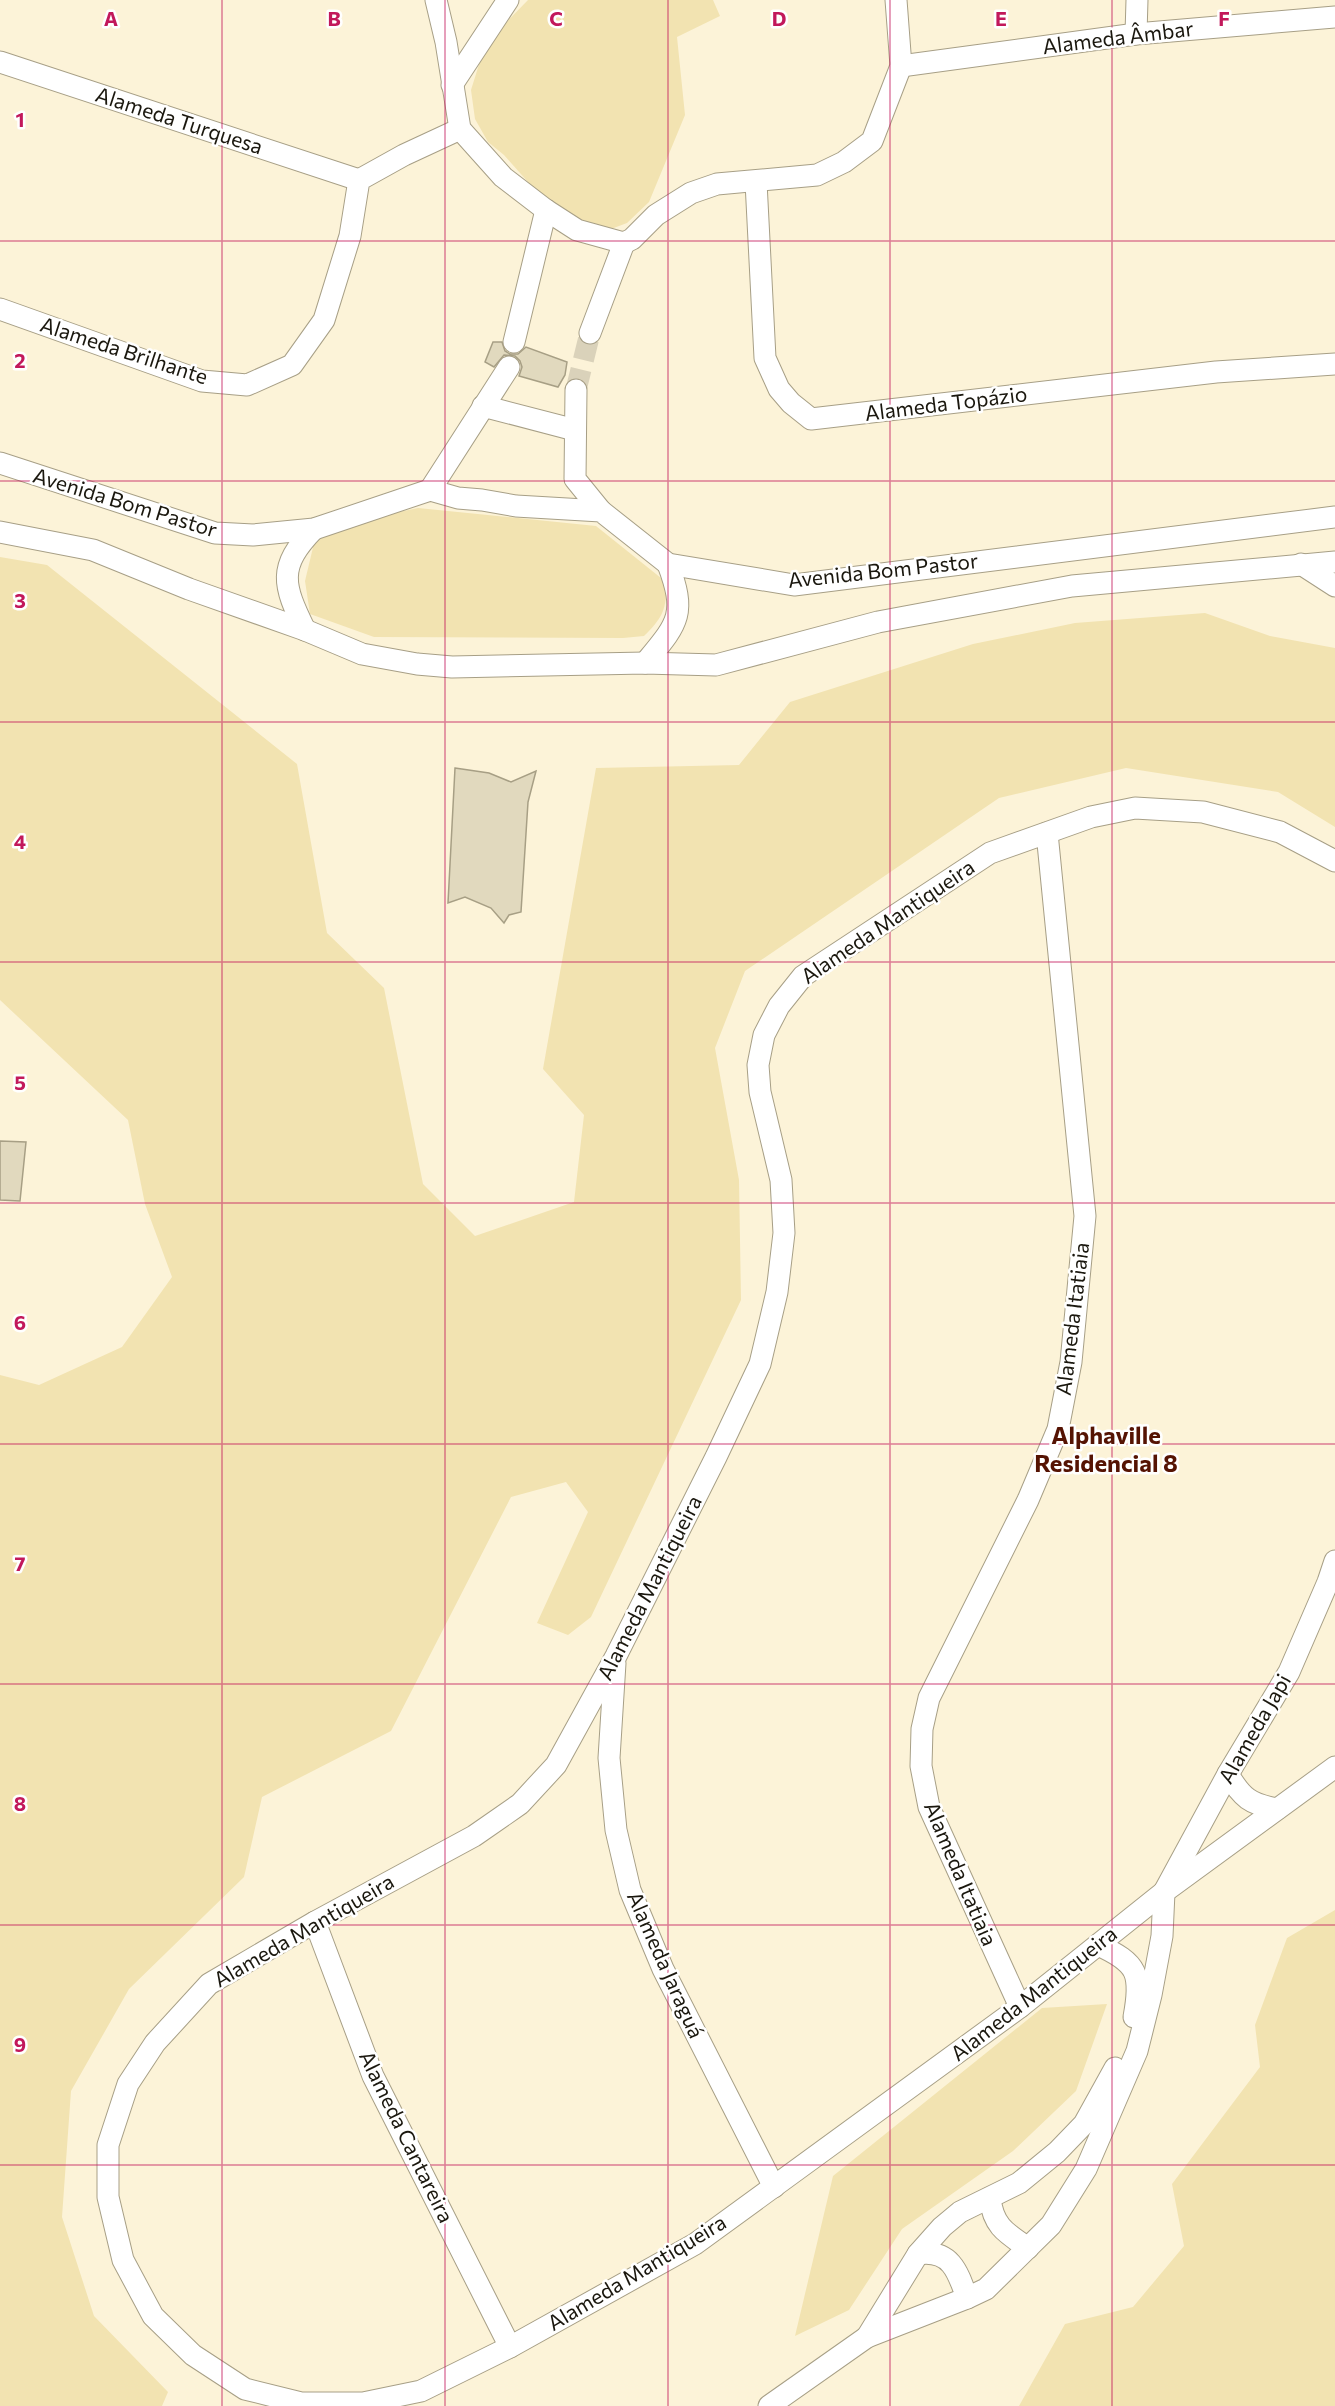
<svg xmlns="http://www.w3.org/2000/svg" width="1335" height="2406" font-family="Commissioner,sans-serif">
	<rect width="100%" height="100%" fill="#fcf3d8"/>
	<g fill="#f2e3b1">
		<path d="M528,0H713L720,16L677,37L685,115L649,202L627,223L603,232L579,228L544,200L504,155L488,142L475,119L471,90L481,58L495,34Z"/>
		<path d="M418,508L596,526L666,582C667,609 663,617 644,636L623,638L374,637L310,614L305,581L315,539L360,520Z"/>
		<path d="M0,557L47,565L297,764L327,933L384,988L423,1184L475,1236L574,1202L584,1115L543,1069L596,768L739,765L790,702L973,644L1075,623L1205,613L1270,636L1335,648V827L1278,792L1126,768L999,798L745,971L715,1048L739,1180L741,1300L591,1617L568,1635L537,1623L588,1512L566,1482L511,1497L391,1731L262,1797L244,1877L129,1989L71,2091L62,2217L94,2316L168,2392L162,2406H0V1375L39,1385L122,1347L172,1277L145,1204L128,1120L0,1000Z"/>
		<path d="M1335,1910V2406H1019L1065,2324L1133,2307L1184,2246L1172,2184L1260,2067L1255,2025L1287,1938Z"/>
		<path d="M1107,2004L1076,2091L1013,2151L902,2229L849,2310L795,2336L833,2176L1042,2008Z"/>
	</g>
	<g fill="#e1d9be" stroke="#a79f85" stroke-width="1.5">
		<path d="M493,342H502L505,351L510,354H518L526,347L567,362L565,375L558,387L519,376L522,367L520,361L515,356L504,355L494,367L485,362Z"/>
		<path d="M455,768L489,773L511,782L536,771L528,802L521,912L509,915L504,923L491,908L465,897L448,903Z"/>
		<path d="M0,1141L26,1142L20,1201L0,1200Z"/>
	</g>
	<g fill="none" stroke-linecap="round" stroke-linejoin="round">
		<path stroke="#dad2ba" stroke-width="21" stroke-dasharray="21 10" stroke-linecap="butt" d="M576,390L590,333"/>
		<g stroke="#a79f86" stroke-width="23">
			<g id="minor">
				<path d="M436,0L446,42L460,129L503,177L546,210L577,230L624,243L632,239L656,215L691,193L717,184L817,175L844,162L872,141L901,66L896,0"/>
				<path d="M1136,34L1137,0"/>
				<path d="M0,62L359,180"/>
				<path d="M901,66L1136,34L1335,17"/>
				<path d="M452,85L508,0"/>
				<path d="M756,182L765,358L779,389L791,403L811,419L1216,372L1335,364"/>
				<path d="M0,309L202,381L247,385L292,365L324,320L350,236L359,180L404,155L460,129"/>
				<path d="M590,333L624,243"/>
				<path d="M514,342L546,210"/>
				<path d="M576,390L575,479L601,511"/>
				<path d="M483,406L575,430"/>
				<path d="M0,463L215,533L253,535L314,529L430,490L458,498L482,500L516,506L601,511L668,564L794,585L1335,517"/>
				<path d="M430,490L509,367"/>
				<path d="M0,532L93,550L189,589L305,630L362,654L417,664L452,667L645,663L716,665L878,622L1072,586L1335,562"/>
				<path d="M1301,564L1335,586"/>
				<path d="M305,630C283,585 277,567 314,529"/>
				<path d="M645,663C678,623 687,615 668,564"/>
				<path d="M1335,861L1280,832L1203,812L1135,808L1091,817L990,853L803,976L779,1006L764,1035L758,1065L760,1092L781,1180L784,1233L777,1292L760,1364L716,1457L616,1656L556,1765L520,1804L474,1836L315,1922L209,1984L155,2043L128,2084L108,2145V2197L123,2260L153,2316L193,2355L245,2389L301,2403H363L421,2391L510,2347L695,2244L1020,2007L1164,1892L1335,1767"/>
				<path d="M615,1663L609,1758L616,1830L630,1890L663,1969L774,2187"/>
				<path d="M1228,1774C1242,1798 1250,1804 1277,1809"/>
				<path d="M315,1922L373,2076L510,2347"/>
				<path d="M1098,1945C1138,1963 1142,1974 1134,2017"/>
				<path d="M1020,2007L929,1807L921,1766L922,1729L929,1698L1028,1500L1058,1429L1071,1362L1085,1216L1047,833"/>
				<path d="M990,2198C993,2226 1006,2233 1028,2248"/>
				<path d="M918,2254C951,2249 958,2272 967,2298"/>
				<path d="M867,2337L918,2254L942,2227L960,2212L1019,2183L1057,2152L1084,2124L1115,2068"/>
				<path d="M769,2406L867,2337L967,2298L986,2289L1051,2225L1086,2169L1137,2051L1151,1995L1162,1936L1164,1892L1228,1774L1289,1672L1328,1582L1335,1561"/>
			</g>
		</g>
		<use href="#minor" stroke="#fff" stroke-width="21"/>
	</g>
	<path fill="none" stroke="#c2185b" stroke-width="1.5" stroke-opacity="0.55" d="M222,0V2406M445,0V2406M668,0V2406M890,0V2406M1112,0V2406M0,241H1335M0,481H1335M0,722H1335M0,962H1335M0,1203H1335M0,1444H1335M0,1684H1335M0,1925H1335M0,2165H1335"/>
	<g text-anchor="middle" stroke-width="5" stroke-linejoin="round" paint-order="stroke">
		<g font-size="21" fill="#1a170e" stroke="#fff">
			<text transform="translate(1118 38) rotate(-7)" y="7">Alameda Âmbar</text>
			<text transform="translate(179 121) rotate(18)" y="7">Alameda Turquesa</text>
			<text transform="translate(124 351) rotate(18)" y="7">Alameda Brilhante</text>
			<text transform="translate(946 404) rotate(-7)" y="7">Alameda Topázio</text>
			<text transform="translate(125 503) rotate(17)" y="7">Avenida Bom Pastor</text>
			<text transform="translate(883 571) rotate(-6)" y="7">Avenida Bom Pastor</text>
			<text transform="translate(888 922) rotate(-34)" y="7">Alameda Mantiqueira</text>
			<text transform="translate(1073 1319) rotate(-83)" y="7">Alameda Itatiaia</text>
			<text transform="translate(650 1588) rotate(-63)" y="7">Alameda Mantiqueira</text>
			<text transform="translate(1255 1729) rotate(-60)" y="7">Alameda Japi</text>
			<text transform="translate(960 1874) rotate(67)" y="7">Alameda Itatiaia</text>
			<text transform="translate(304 1931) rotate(-30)" y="7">Alameda Mantiqueira</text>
			<text transform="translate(665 1965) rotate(66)" y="7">Alameda Jaraguá</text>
			<text transform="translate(1034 1994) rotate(-38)" y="7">Alameda Mantiqueira</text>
			<text transform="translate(406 2137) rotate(64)" y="7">Alameda Cantareira</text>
			<text transform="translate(637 2273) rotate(-31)" y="7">Alameda Mantiqueira</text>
		</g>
		<g font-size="24" font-weight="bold" fill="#551303" stroke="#fff">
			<text x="1106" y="1444">Alphaville<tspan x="1106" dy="28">Residencial 8</tspan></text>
		</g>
	</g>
	<g font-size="20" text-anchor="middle" font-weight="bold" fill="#c2185b" stroke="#fff" stroke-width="5" stroke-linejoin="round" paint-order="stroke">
		<text x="111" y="26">A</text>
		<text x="334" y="26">B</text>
		<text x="556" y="26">C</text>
		<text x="779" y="26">D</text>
		<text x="1001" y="26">E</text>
		<text x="1224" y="26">F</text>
		<text x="20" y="127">1</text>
		<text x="20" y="368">2</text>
		<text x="20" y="608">3</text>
		<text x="20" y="849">4</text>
		<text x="20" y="1090">5</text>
		<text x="20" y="1330">6</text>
		<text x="20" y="1571">7</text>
		<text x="20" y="1811">8</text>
		<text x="20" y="2052">9</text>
	</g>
</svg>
